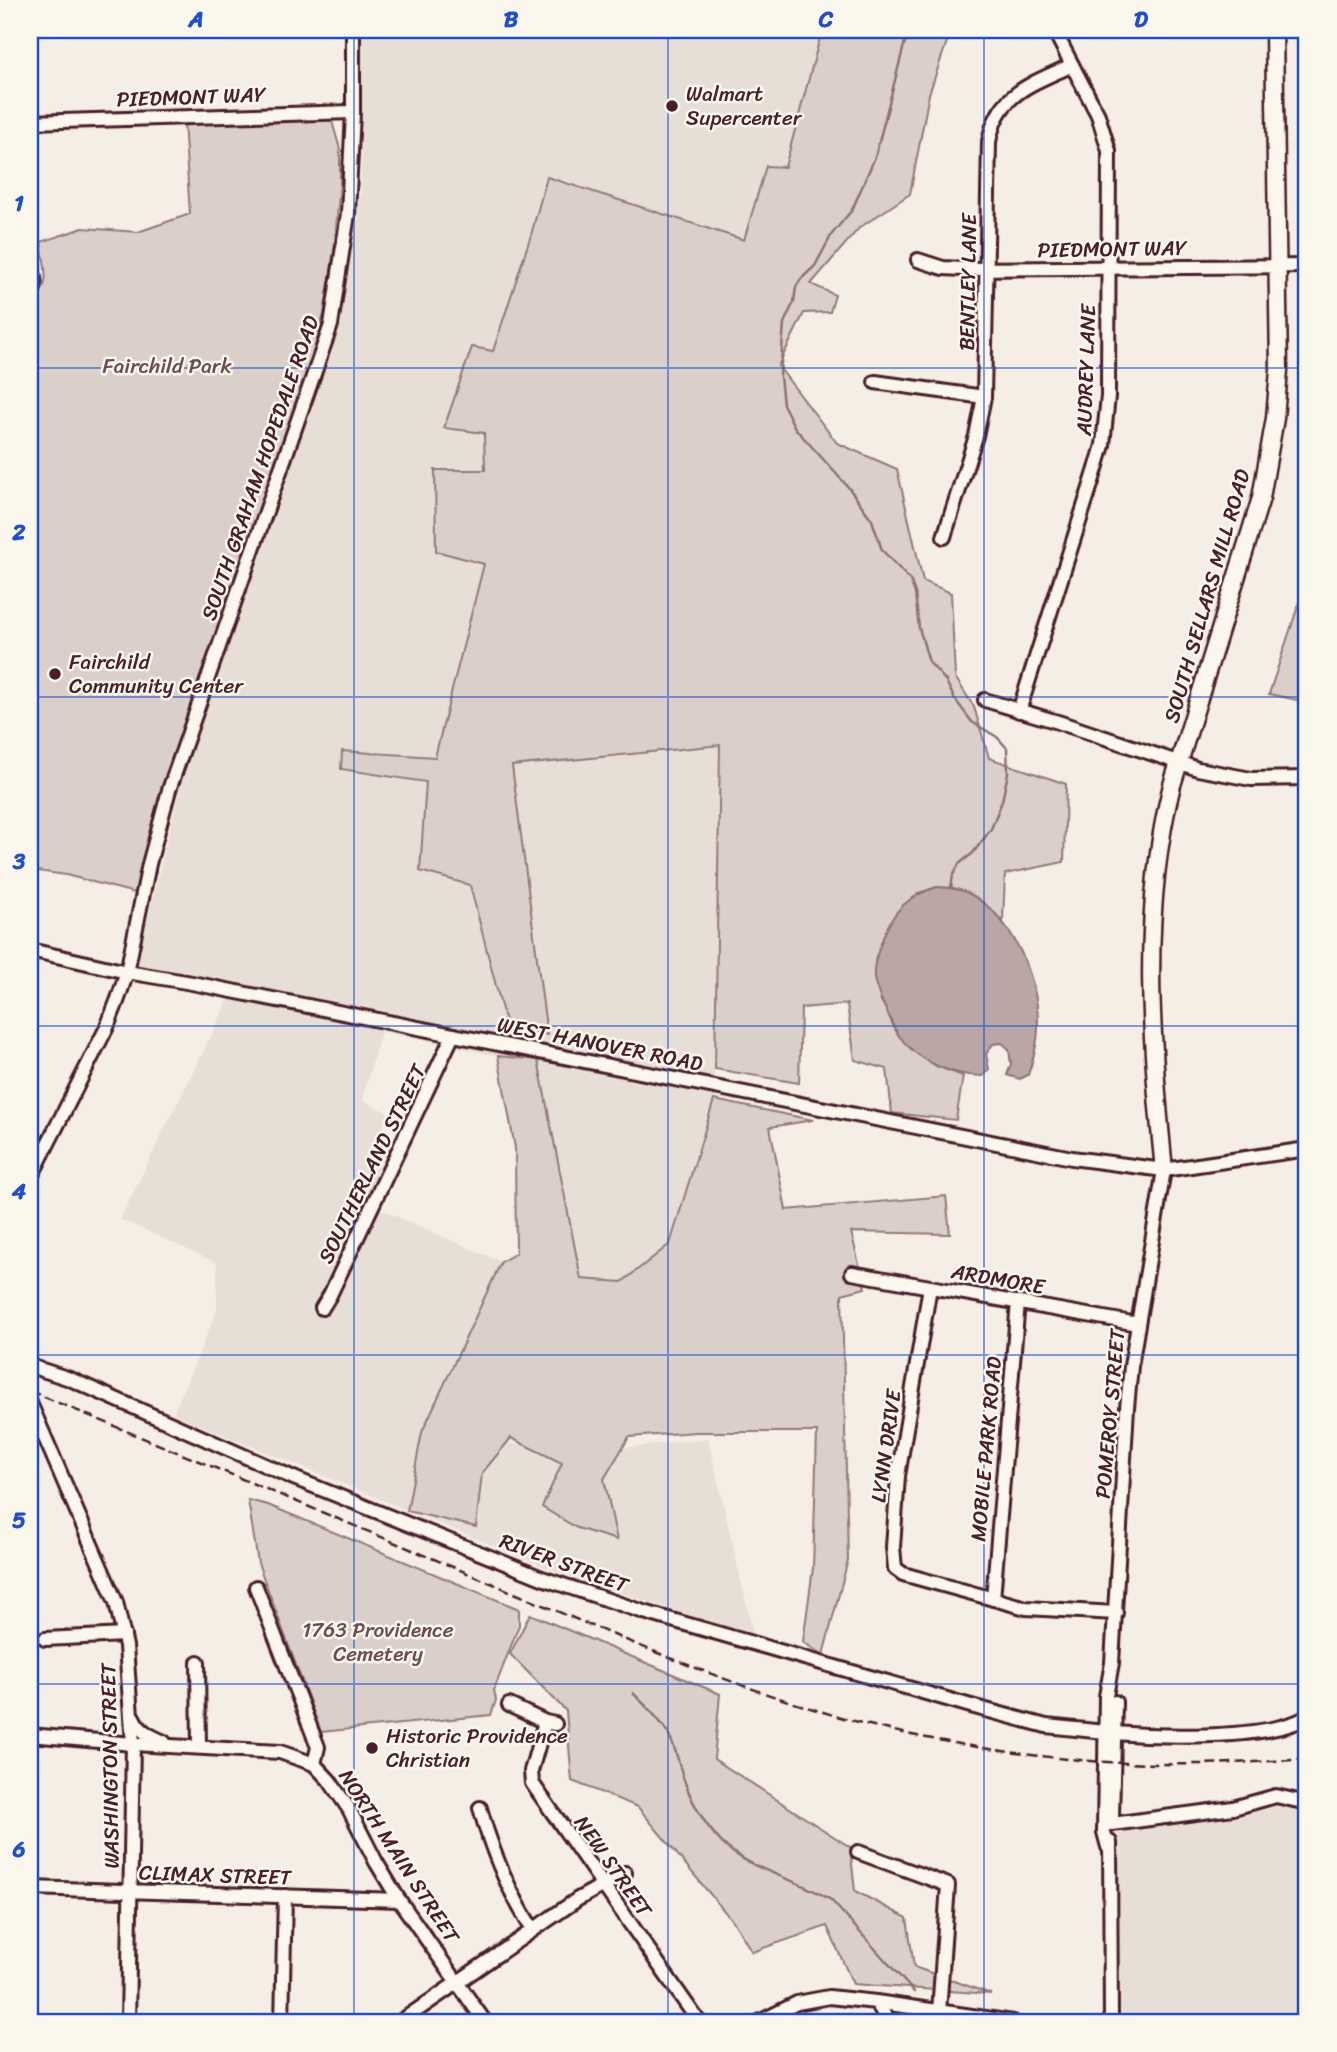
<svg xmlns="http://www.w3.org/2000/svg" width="1337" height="2052" font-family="Sriracha,sans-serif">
	<rect width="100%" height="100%" fill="#f4eee4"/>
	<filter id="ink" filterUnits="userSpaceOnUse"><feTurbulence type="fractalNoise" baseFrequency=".0143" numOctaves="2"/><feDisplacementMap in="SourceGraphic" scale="14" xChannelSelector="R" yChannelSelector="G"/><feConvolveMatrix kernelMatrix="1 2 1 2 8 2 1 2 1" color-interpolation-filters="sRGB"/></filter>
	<g filter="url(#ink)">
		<g fill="#e7dfd6">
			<path d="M362,30H822L785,168L766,166L727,297L531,236L492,352L472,347L444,429L484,433L485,470H435L484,564L435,758L342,751V769L426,782L420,871L470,885L505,1025L547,1035L512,766L720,744L714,1095L716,1096L670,1244L642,1267L634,1279L585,1290L541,1163L538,1060L498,1056L381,1031L362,1100L388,1113L369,1162L387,1170L376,1207L501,1262L422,1432L583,1453L708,1438L754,1637L552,1570L173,1414L217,1311V1263L120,1219L236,985L136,966L191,743L277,509L325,360L361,192Z"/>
			<path d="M1292,1805L1307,1810V2017L1207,2022H1152L1118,2019L1119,1831Z"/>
		</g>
		<g fill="#dbd0c9" stroke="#92787a" stroke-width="2">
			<path d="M822,30H951L929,94L910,194L859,228L811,284L835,295L830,312L804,313L778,366L837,443L897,469L923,581L951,593L955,677L974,707L989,758L1066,784L1064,862L1005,874L1003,921L970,894L954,888L937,887L918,893L876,956L874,977L881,1001L910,1047L936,1066L963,1076L956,1120L892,1113L887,1069L855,1060L847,1004L801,1008L799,1083L715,1069L720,745L512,766L547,1035L506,1025L470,885L420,871L426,782L341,769L342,751L435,757L484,564L436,551L435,470H485L484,433L444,428L472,347L493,351L531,235L547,177L744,240L766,166L785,167Z"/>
			<path d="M331,118L340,149V182L334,252L324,314L307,377L210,654L144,856L135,893L66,875L30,870V303C54,286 44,268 41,242L83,228L138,232L190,214L184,122Z"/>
			<path d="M1307,579V702L1269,694Z"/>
			<path d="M498,1056L538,1060L581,1279L622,1282L670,1244L714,1100L813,1120L770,1127L786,1210L946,1196L950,1234L851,1232L865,1288L842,1294L848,1560L823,1655L803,1642L813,1568L817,1432H696L629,1437L604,1479L617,1540L577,1528L542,1507L562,1463L511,1438L482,1473L476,1527L407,1511L422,1432L501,1262L516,1253L515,1148Z"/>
			<path d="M248,1500L268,1505L519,1609V1625L494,1690L496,1700L491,1715L321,1732L258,1563Z"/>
			<path d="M530,1614L720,1694L714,1759L850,1847L855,1891L907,1918L914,1967L991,1994L853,1984L827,1926L752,1952L735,1924L638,1807L572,1781L566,1711L510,1654Z"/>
		</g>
		<path fill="#baa7a5" stroke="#8d7174" stroke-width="2" d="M937,887C948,888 958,888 968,893C1013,916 1039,979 1038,1027C1038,1044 1033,1060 1028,1075L1020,1079L1007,1075L1011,1064L1009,1049L1002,1043L993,1044L986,1054L989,1070L983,1076C952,1076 917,1061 899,1036C894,1029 891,1020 887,1012C882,1001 875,988 874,977C873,962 879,949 884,935C895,908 909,896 937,887Z"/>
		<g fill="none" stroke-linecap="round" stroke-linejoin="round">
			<g stroke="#8d7174" stroke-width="2.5">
				<path d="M908,30L875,157L852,210L832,234L815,266L801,279L796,287L794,302L784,323L780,376L783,404L795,428L849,488L872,520L882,550L910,580L915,593L919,628L929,662L946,681L954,698L972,722L997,737L1007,748L1008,773L1002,801L991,829L973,853L959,864L953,875L951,888"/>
				<path d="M633,1693C645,1705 659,1718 668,1733C675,1746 678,1760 682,1774C690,1799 704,1824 722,1843C753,1873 796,1877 831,1900L914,1992"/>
			</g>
			<g stroke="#4a1f2b" stroke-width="18">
				<g id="minor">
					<path d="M30,122L353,112"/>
					<path d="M30,260C32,272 39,286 30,296"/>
					<path d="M918,260L943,268L963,269L1307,266"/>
					<path d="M875,382L984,397"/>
					<path d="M944,537L976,436L984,397L989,142C997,93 1032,84 1072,65"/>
					<path d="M985,700L1058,722L1198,769L1251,779L1307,778"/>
					<path d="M1019,711L1096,469L1103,445L1108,396L1109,151L1098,115L1054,30"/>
					<path d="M30,950L127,972L192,983L1072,1158L1164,1170L1307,1149"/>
					<path d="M30,1179L107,1027L118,999L127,972L149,864L169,790L331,325L348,214L353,112V30"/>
					<path d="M852,1273L1138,1324"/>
					<path d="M930,1287L898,1476L893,1547L895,1568L903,1574L1026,1608L1116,1613"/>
					<path d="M322,1308L330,1295L453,1035"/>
					<path d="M30,1366L70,1379L296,1479L542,1578L644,1612L971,1706L1046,1726L1105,1732"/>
					<path d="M30,1403L116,1602L126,1646L133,1744L128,2022"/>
					<path d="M256,1587L318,1747L314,1764"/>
					<path d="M993,1599L1018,1302"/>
					<path d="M45,1639L124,1635"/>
					<path d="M198,1662L199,1747"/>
					<path d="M509,1705L545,1722L555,1724"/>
					<path d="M133,1717C139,1731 150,1736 164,1742"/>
					<path d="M545,1722L531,1771L532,1783L699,2022"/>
					<path d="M1114,1733C1160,1737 1269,1740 1307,1717"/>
					<path d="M30,1735L133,1744L280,1752L314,1764L329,1780L349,1809L376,1862L399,1900L485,2022"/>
					<path d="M480,1808C492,1852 508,1891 533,1930"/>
					<path d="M1112,1817L1115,1702"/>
					<path d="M1112,1824L1233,1808L1276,1796L1307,1803"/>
					<path d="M1110,1842L1111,2022"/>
					<path d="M1108,1847L1104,1832L1106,1696L1112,1663L1127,1408L1131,1366L1164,1170"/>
					<path d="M858,1852L948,1885L939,2012"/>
					<path d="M30,1888L399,1900"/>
					<path d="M876,2002L889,2022"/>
					<path d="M282,2022L285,1896"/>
					<path d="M400,2022L578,1899L625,1873"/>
					<path d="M759,2022L797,2003L829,1997L876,2002L1013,2022"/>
				</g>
			</g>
			<g stroke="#4a1f2b" stroke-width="21">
				<path id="major" d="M1164,1170C1151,1041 1140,912 1172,785L1261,498L1275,418L1279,370L1274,30"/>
			</g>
			<use href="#minor" stroke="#fbf7ec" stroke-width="12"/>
			<use href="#major" stroke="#fbf7ec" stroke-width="16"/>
			<path stroke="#4a1f2b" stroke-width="2.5" stroke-dasharray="10 5" stroke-linecap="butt" d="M30,1391C186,1456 342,1520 498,1586C630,1642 776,1707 917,1736C996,1752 1078,1763 1159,1764C1208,1765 1258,1762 1307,1759"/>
		</g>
	</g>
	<path fill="none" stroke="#1d4ed8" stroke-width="2" stroke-opacity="0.55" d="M354,30V2022M668,30V2022M984,30V2022M30,368H1307M30,697H1307M30,1026H1307M30,1355H1307M30,1684H1307"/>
	<g fill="#4a1f2b" stroke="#fbf7ec" stroke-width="2.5">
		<circle cx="672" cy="106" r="7"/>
		<circle cx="55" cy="674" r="7"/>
		<circle cx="372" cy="1748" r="7"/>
	</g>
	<g text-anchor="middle" stroke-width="5" stroke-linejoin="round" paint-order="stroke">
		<g font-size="21" fill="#4a1f2b" stroke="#fbf7ec" text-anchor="start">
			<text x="686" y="101">Walmart<tspan x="686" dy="24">Supercenter</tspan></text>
			<text x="69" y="669">Fairchild<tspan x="69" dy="24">Community Center</tspan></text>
			<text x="386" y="1743">Historic Providence<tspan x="386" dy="24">Christian</tspan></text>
		</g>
		<g font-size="21" fill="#4a1f2b" stroke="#fbf7ec">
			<text transform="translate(191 97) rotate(-2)" y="7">PIEDMONT WAY</text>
			<text transform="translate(1112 249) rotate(-1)" y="7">PIEDMONT WAY</text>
			<text transform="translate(968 282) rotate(-89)" y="7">BENTLEY LANE</text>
			<text transform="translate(1086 370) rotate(-88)" y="7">AUDREY LANE</text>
			<text transform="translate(260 468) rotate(-71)" y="7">SOUTH GRAHAM HOPEDALE ROAD</text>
			<text transform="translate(1207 596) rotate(-74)" y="7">SOUTH SELLARS MILL ROAD</text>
			<text transform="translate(600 1044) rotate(11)" y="7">WEST HANOVER ROAD</text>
			<text transform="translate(372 1164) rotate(-64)" y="7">SOUTHERLAND STREET</text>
			<text transform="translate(998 1279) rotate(10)" y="7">ARDMORE</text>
			<text transform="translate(1110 1414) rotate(-85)" y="7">POMEROY STREET</text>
			<text transform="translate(886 1446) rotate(-82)" y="7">LYNN DRIVE</text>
			<text transform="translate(986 1449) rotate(-85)" y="7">MOBILE PARK ROAD</text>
			<text transform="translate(564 1563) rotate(20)" y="7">RIVER STREET</text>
			<text transform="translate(110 1766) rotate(-91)" y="7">WASHINGTON STREET</text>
			<text transform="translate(399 1856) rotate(57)" y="7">NORTH MAIN STREET</text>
			<text transform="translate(613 1866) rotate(55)" y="7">NEW STREET</text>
			<text transform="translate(215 1875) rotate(2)" y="7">CLIMAX STREET</text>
		</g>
		<g font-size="21" fill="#6e4b52" stroke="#fbf7ec">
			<text x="167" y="373">Fairchild Park</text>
			<text x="378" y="1637">1763 Providence<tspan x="378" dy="24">Cemetery</tspan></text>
		</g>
	</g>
	<rect width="1337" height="2052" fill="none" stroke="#fbf7ec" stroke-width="77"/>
	<rect x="38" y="38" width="1260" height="1976" fill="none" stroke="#1d4ed8" stroke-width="2.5"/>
	<g font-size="23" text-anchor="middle" font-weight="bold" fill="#1d4ed8">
		<text x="196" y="27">A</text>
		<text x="511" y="27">B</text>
		<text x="826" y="27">C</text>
		<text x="1141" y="27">D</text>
		<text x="19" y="211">1</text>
		<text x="19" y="540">2</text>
		<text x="19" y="869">3</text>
		<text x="19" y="1199">4</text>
		<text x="19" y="1528">5</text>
		<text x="19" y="1857">6</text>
	</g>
</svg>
